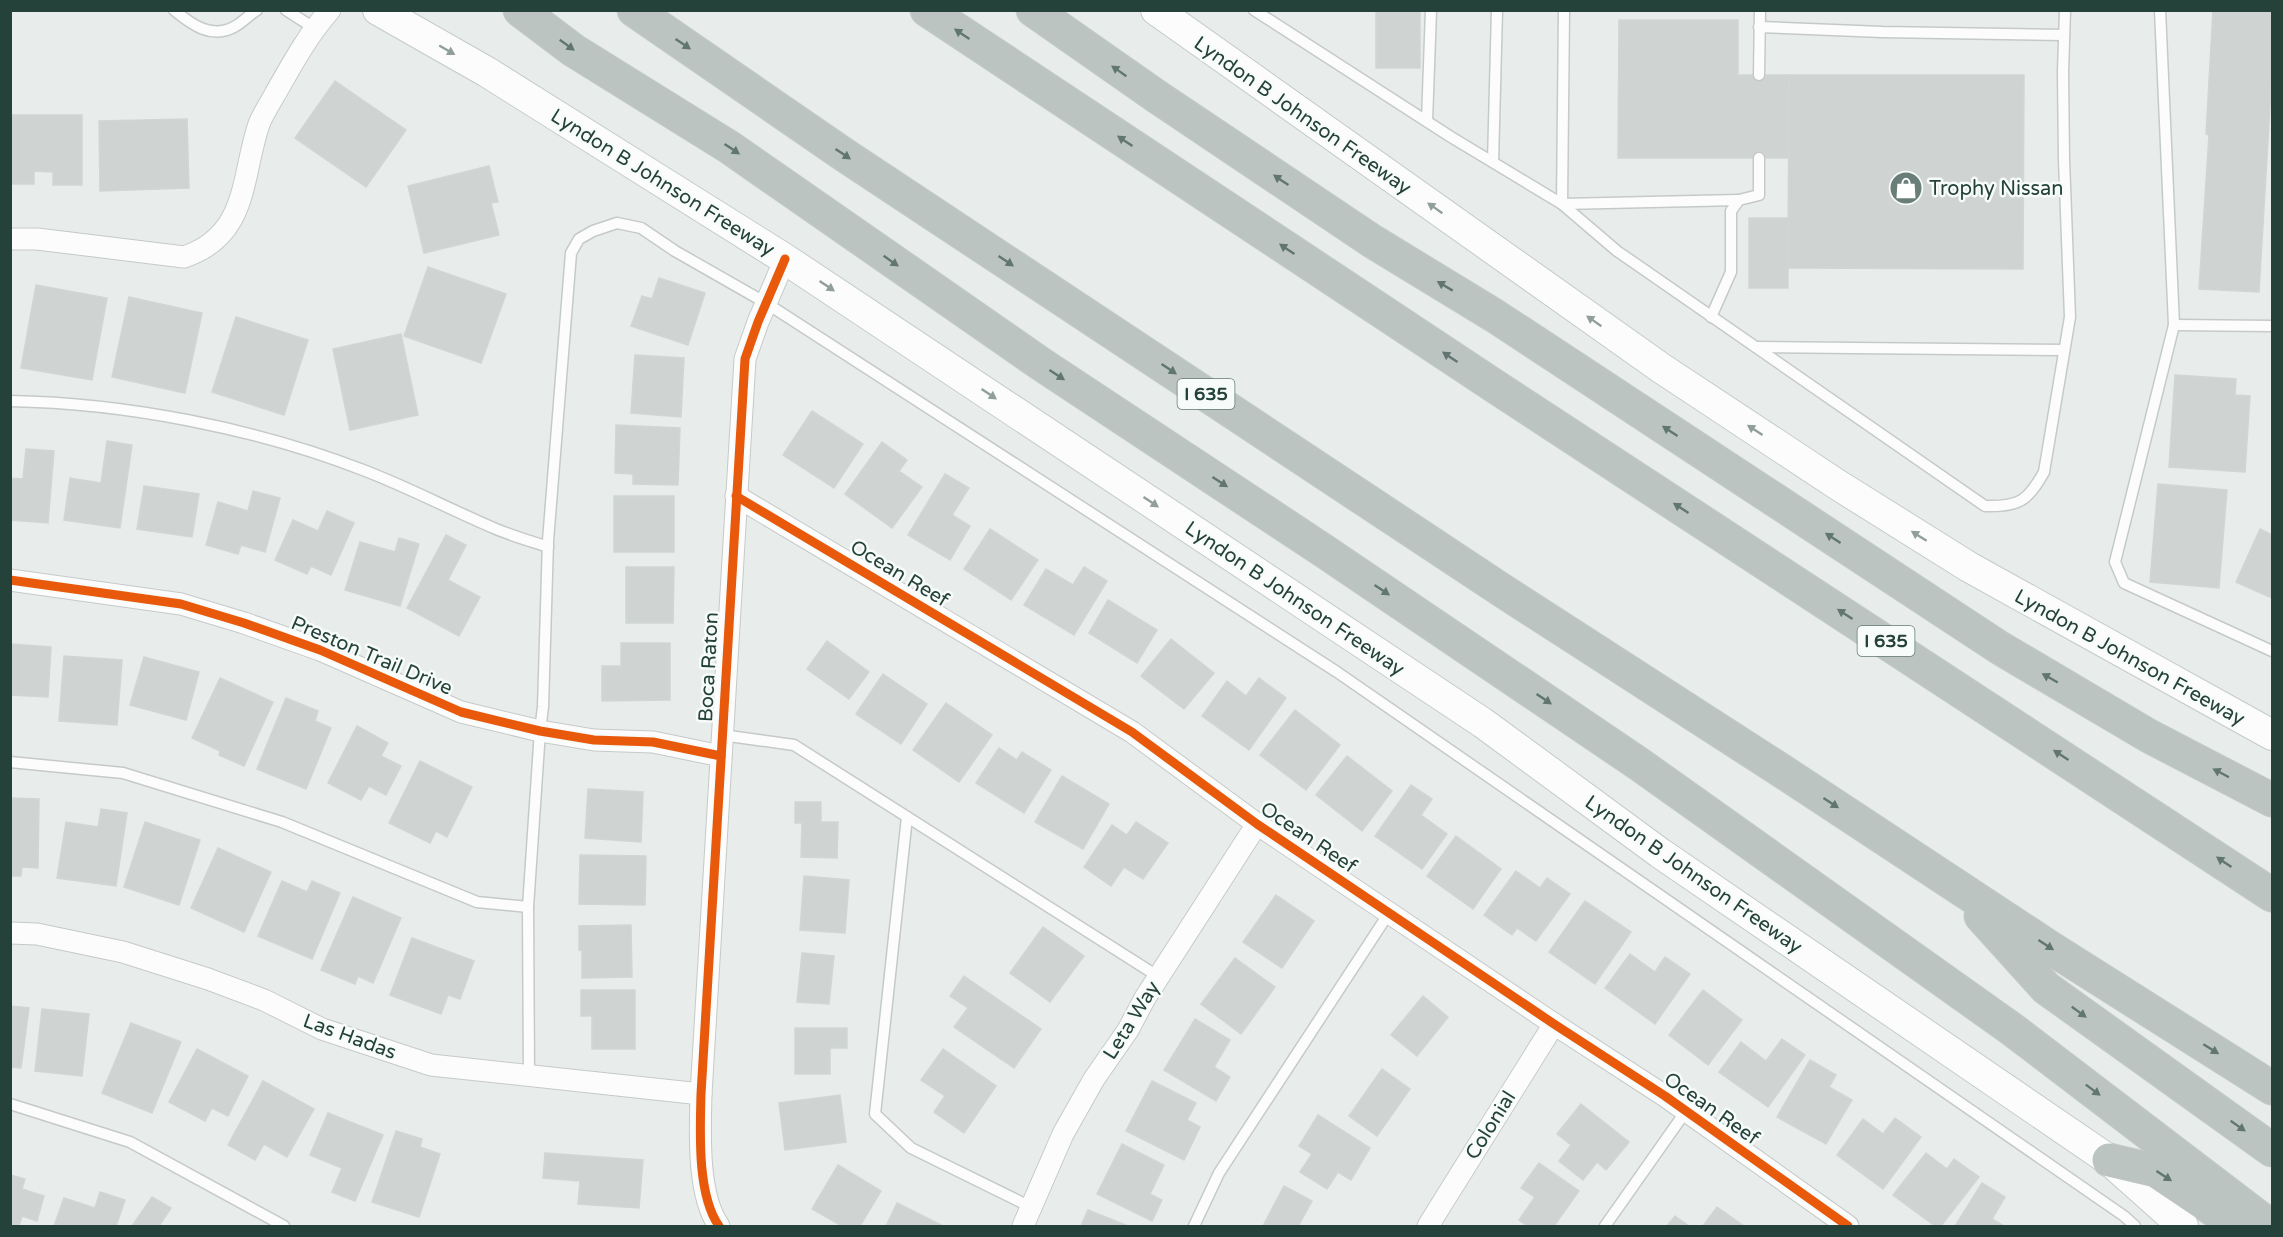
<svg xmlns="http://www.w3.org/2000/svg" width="2283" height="1237" font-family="'Varela Round',sans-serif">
	<rect width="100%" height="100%" fill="#e8edeb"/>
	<g fill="#cfd4d2" stroke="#d1d6d4" stroke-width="1.5">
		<rect x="1376" y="10" width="44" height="58"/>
		<path d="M2213,10H2272V73L2259,292L2199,289L2209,135L2206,134Z"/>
		<path d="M1619,20H1738V75H1789V158H1618Z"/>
		<path d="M1789,75H2024L2023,269L1788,268Z"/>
		<path d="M335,81L406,130L366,187L295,138Z"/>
		<path d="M10,115H82V185H53V172L34,171V184H10Z"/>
		<path d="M187,119L189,188L100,191L99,121Z"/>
		<path d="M489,166L498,202L491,203L499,235L424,253L408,186Z"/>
		<rect x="1749" y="218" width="39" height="70"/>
		<path d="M428,267L506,294L481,363L404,336Z"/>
		<path d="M659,278L705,293L688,345L631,326L642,296L652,299Z"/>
		<path d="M36,285L107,298L92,380L21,368Z"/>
		<path d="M129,297L202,313L185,393L112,377Z"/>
		<path d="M236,317L308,340L284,415L212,392Z"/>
		<path d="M401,334L418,415L350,430L333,349Z"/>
		<path d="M635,355L684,358L681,417L631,413Z"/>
		<path d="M2175,375L2236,379L2235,395L2250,396L2245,472L2169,467Z"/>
		<path d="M812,411L863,444L834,488L783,455Z"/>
		<path d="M616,425L680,428L678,485L633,484V474L615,473Z"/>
		<path d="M107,441L132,445L120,528L64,520L70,478L101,483Z"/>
		<path d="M882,442L907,460L899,471L922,487L892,528L845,494Z"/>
		<path d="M26,449L54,451L48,523L10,520V478L23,479Z"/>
		<path d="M945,474L969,488L952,515L970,526L950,560L908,535Z"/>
		<path d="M2158,484L2227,490L2219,588L2150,582Z"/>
		<path d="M144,486L199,494L192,537L137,529Z"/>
		<path d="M253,491L280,498L265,552L241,545L238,554L206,545L218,502L248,511Z"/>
		<rect x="614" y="496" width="60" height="56"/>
		<path d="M327,511L354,523L331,575L311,566L307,574L275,560L293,520L318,531Z"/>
		<path d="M990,529L1038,560L1011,600L964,569Z"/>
		<path d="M2260,529L2272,535V598L2236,582Z"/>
		<path d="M446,535L466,545L448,580L480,597L459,636L407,608Z"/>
		<path d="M399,538L419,544L400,606L345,590L360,542L395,552Z"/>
		<path d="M626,567H674L673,623H626Z"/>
		<path d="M1084,567L1107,581L1074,635L1024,605L1046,569L1073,585Z"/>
		<path d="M1108,600L1157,630L1137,663L1089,633Z"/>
		<path d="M1171,639L1214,673L1184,709L1141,676Z"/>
		<path d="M827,641L869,672L849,699L807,669Z"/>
		<path d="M621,643H670V700L602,701V666H621Z"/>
		<path d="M10,644L51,647L48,697L10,695Z"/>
		<path d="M64,656L122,660L117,725L59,721Z"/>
		<path d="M144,657L199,672L186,720L130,705Z"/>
		<path d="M883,674L927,704L901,744L856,714Z"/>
		<path d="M220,678L273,702L244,766L219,755L220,751L192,738Z"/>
		<path d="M1259,678L1286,698L1249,750L1202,716L1227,681L1246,696Z"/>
		<path d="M286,698L318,711L315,721L331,728L306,789L257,769Z"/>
		<path d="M946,703L992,735L959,782L913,750Z"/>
		<path d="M1295,710L1340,745L1306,790L1260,755Z"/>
		<path d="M357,726L388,743L381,756L401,766L386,795L369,786L361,800L328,783Z"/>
		<path d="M999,748L1017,760L1022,752L1051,770L1024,813L976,783Z"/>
		<path d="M1347,756L1392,791L1362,831L1316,795Z"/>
		<path d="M420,761L472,787L447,837L436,831L430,843L389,823Z"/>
		<path d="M1062,776L1109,804L1083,849L1035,822Z"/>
		<path d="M1411,785L1432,799L1421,815L1447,834L1422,869L1375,836Z"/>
		<path d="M588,789L643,792L641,842L585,838Z"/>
		<path d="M10,798L39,799L38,868L22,867L21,876H10Z"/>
		<path d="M795,802H821V822H838L837,858L801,857L802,823H795Z"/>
		<path d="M101,809L127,813L116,886L57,878L66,822L98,827Z"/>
		<path d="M145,822L200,840L179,905L124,887Z"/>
		<path d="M1136,822L1168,843L1143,879L1124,867L1111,886L1084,867L1112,825L1127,835Z"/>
		<path d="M1456,836L1501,869L1473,909L1427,876Z"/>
		<path d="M218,848L271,872L244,932L191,908Z"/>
		<path d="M580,855L646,856L645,905L579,904Z"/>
		<path d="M1516,871L1540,888L1547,878L1570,894L1536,941L1517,928L1512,935L1484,915Z"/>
		<path d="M804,876L849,880L845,933L800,930Z"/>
		<path d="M282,881L307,892L312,881L340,893L312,959L258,936Z"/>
		<path d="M1276,895L1314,921L1282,968L1243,942Z"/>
		<path d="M353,897L401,918L373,983L358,976L355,984L321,970Z"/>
		<path d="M1585,901L1631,932L1595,984L1549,952Z"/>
		<path d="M631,925L632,977L582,978V951L579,950V926Z"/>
		<path d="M1043,927L1084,956L1050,1002L1010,973Z"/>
		<path d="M412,938L474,961L460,999L448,995L441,1014L390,995Z"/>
		<path d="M802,953L834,956L829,1004L797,1002Z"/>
		<path d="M1630,954L1655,972L1665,957L1690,974L1655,1024L1605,988Z"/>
		<path d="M1235,958L1275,987L1241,1034L1201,1004Z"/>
		<path d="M964,976L1041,1029L1014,1068L954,1027L968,1008L950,996Z"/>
		<path d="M581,990H635V1049H592V1016H581Z"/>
		<path d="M1703,990L1742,1020L1708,1065L1669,1035Z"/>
		<path d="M1423,996L1448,1017L1417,1056L1391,1035Z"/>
		<path d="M10,1006L29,1008L21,1068L10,1067Z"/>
		<path d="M42,1009L89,1014L82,1076L35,1071Z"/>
		<path d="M1195,1019L1230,1040L1214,1067L1230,1077L1216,1101L1164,1070Z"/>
		<path d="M131,1023L181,1042L152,1113L102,1093Z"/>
		<path d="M795,1028H847V1048H830V1074H795Z"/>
		<path d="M1782,1039L1805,1055L1768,1107L1719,1072L1741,1042L1766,1061Z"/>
		<path d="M197,1049L248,1076L228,1116L212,1108L205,1121L169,1102Z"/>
		<path d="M943,1049L996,1086L964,1133L934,1112L945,1096L921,1080Z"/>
		<path d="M1810,1060L1836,1075L1829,1087L1852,1100L1826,1144L1777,1117Z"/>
		<path d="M1382,1069L1410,1089L1377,1136L1349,1116Z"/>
		<path d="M263,1081L314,1109L287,1157L264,1144L255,1160L228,1145Z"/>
		<path d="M1152,1081L1196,1103L1187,1120L1200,1127L1184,1160L1126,1131Z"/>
		<path d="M840,1095L846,1142L785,1150L779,1103Z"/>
		<path d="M1581,1104L1629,1142L1606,1170L1597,1162L1583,1180L1559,1161L1571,1145L1557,1134Z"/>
		<path d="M328,1113L383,1135L355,1201L332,1192L342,1168L310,1155Z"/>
		<path d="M1318,1115L1370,1148L1351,1180L1338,1172L1327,1189L1300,1172L1312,1154L1299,1146Z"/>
		<path d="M1895,1118L1921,1137L1883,1189L1837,1155L1863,1119L1883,1134Z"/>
		<path d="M396,1131L422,1139L420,1147L440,1154L419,1217L372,1202Z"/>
		<path d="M1122,1144L1164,1165L1150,1194L1162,1200L1152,1221L1097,1194Z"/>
		<path d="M545,1153L643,1160L639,1208L578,1204L580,1181L543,1178Z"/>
		<path d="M1926,1153L1947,1169L1954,1159L1979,1177L1941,1226H1935L1893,1195Z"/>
		<path d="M1539,1163L1579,1191L1554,1226H1528L1519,1220L1535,1197L1521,1188Z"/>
		<path d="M838,1165L881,1191L860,1226H842L812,1209Z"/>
		<path d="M10,1175L25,1179L22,1189L44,1196L37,1221L22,1216L19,1226H10Z"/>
		<path d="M1982,1183L2005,1197L1992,1219L2004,1226H1955Z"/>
		<path d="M1284,1186L1312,1201L1299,1225L1301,1226H1263Z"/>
		<path d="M100,1192L125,1200L116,1226H54L64,1198L95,1208Z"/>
		<path d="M152,1197L171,1208L159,1226H132Z"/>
		<path d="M897,1203L943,1226H886Z"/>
		<path d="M1717,1207L1744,1226H1703Z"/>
		<path d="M1088,1210L1128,1226H1081Z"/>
		<path d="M1675,1216L1689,1226H1667Z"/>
	</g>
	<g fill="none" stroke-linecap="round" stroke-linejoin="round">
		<g stroke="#c5cac8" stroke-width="13">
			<g id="service">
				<path d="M174,10C192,25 211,39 234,27C242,23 249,15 257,10"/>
				<path d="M286,10L314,28"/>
				<path d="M1254,10L1451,137L1562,204L1739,200"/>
				<path d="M1564,10L1562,204L1617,251L1985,506C2019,507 2028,501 2044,472L2070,317L2064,160L2063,72L2065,10"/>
				<path d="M2160,10L2174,325L2115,562L2124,583L2272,651"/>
				<path d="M1759,27L1882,32L2064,35"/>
				<path d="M1759,75L1760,10"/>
				<path d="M1427,121L1431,10"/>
				<path d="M1493,162L1497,10"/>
				<path d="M1711,317L1731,272V211L1739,200L1759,195V158"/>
				<path d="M2174,325L2272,326"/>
				<path d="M1756,347L2064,350"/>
				<path d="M10,401C125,403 255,428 363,470C408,487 451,510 496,529C513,536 530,541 548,547"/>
				<path d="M722,735L794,745L1159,977"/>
				<path d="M10,762L123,773L282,822L477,902L528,907L540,731L543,707L548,541L571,253L579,239L593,231L617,223L641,228L675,251L766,303L1337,672L2124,1216L2135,1226"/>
				<path d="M907,817L875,1114L911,1148L1031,1207"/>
				<path d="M528,907L529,1076"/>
				<path d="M10,1104L130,1142L284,1226"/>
				<path d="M1194,1226L1219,1173L1389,913"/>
				<path d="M1605,1226L1686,1111"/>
			</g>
		</g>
		<g stroke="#c5cac8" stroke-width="23">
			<g id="minor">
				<path d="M10,239H37L184,257C249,235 241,177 259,124C263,114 269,105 274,96C291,66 307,36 330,10"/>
				<path d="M736,496L1132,732L1257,824L1554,1024L1665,1096L1848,1226"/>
				<path d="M10,580L181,604L244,623L320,650L461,712L540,731L594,740L653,742L721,756"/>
				<path d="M10,933L37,934L123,952L208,979L264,1000L322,1029L431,1065L701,1094"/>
				<path d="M719,1226C697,1195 700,1132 701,1094L745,359L758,322L785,259"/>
				<path d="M1023,1226L1063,1134L1094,1079L1128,1030L1145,998L1257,824"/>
				<path d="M1428,1226L1554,1024"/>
			</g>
		</g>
		<g stroke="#c3cbc8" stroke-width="32">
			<g id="secondary">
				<path d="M378,10L487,72L785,259L1483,723L1660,853L2109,1160L2183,1226"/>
				<path d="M1156,10L1661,368L1838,485L1969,567L2272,735"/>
			</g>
		</g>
		<g stroke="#c3ccc9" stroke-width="35">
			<g id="motorway">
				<path d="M520,10L573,50L729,147L1041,364L1324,551L1639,764L2013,1030L2270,1226"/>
				<path d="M634,10L843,154L1503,591L1782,771L2049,947L2272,1088"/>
				<path d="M927,10L1499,389L2272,895"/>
				<path d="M1033,10L1156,96L1372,241L1495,316L2000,648L2149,736L2272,800"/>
				<path d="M1981,916L2046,988L2272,1150"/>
				<path d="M2109,1160L2156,1171L2226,1218"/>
			</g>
		</g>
		<use href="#service" stroke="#fcfcfc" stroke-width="10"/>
		<use href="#minor" stroke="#fcfcfc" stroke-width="21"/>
		<use href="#secondary" stroke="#fcfcfc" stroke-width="30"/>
		<use href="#motorway" stroke="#bcc4c2" stroke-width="33"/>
		<g stroke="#f7fbf9" stroke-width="13">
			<g id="cycleway">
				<path d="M736,496L1132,732L1257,824L1554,1024L1665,1096L1848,1226"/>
				<path d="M10,580L181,604L244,623L320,650L461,712L540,731L594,740L653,742L721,756"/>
				<path d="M719,1226C697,1195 700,1132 701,1094L745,359L758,322L785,259"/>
			</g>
		</g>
		<use href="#cycleway" stroke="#e8590c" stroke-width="9"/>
	</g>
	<defs><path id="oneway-solid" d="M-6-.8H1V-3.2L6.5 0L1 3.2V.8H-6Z" transform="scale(1.5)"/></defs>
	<g fill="#617670">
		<use href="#oneway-solid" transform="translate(962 34) rotate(-146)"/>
		<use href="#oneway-solid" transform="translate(683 44) rotate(34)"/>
		<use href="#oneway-solid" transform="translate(567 45) rotate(36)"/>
		<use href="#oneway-solid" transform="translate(1119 71) rotate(-145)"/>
		<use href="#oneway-solid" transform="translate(1125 141) rotate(-146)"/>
		<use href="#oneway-solid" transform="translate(732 149) rotate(34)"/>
		<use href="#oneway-solid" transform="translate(843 154) rotate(34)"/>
		<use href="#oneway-solid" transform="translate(1281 180) rotate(-146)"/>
		<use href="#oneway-solid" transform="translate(1287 249) rotate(-146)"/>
		<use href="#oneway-solid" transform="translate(891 261) rotate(35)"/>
		<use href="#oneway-solid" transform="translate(1006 261) rotate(34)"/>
		<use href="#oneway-solid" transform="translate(1445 286) rotate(-149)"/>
		<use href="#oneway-solid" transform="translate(1450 357) rotate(-146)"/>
		<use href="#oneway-solid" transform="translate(1169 369) rotate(34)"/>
		<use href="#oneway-solid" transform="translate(1057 375) rotate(33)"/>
		<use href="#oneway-solid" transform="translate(1670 431) rotate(-147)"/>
		<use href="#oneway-solid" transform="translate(1220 482) rotate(33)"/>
		<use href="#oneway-solid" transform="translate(1681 508) rotate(-147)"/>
		<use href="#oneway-solid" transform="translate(1833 538) rotate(-147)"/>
		<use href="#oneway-solid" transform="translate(1382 590) rotate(34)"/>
		<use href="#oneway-solid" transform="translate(1845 614) rotate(-147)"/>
		<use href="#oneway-solid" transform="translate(2050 678) rotate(-150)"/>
		<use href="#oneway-solid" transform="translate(1544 699) rotate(34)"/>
		<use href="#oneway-solid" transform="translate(2061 755) rotate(-147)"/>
		<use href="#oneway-solid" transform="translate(2221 773) rotate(-152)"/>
		<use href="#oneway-solid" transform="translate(1831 803) rotate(33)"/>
		<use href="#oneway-solid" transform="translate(2224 862) rotate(-146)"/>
		<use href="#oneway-solid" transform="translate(2046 945) rotate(33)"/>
		<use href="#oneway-solid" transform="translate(2079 1012) rotate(36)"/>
		<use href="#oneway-solid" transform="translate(2211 1049) rotate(32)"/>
		<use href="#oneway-solid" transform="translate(2093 1090) rotate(37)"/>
		<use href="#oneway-solid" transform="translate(2238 1126) rotate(35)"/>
		<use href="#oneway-solid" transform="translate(2164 1176) rotate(33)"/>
	</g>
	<g fill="#909f9b">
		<use href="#oneway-solid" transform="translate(447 50) rotate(30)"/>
		<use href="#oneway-solid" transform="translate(1435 208) rotate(-145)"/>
		<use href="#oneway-solid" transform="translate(827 286) rotate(34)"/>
		<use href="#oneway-solid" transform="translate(1594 321) rotate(-145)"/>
		<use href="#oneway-solid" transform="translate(989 394) rotate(34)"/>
		<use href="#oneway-solid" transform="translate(1755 430) rotate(-147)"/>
		<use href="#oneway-solid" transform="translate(1151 502) rotate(34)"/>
		<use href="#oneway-solid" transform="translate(1919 536) rotate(-148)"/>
	</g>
	<defs>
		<g id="shop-disc" transform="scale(1.725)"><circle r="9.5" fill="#697e78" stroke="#f7fbf9"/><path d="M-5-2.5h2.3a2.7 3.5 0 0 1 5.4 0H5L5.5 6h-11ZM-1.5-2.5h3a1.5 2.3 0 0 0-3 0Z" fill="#fff"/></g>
	</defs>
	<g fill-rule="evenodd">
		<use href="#shop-disc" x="1906" y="188"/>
	</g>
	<g text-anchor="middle" stroke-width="5" stroke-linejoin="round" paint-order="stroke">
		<g fill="#f7fbf9" stroke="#637a73" stroke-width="1.5">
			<rect x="1177.5" y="379" width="57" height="30" rx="4.5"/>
			<rect x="1857.5" y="626" width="57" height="30" rx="4.5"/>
		</g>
		<g font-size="18" font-weight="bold" fill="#24423a">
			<text x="1206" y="400">I 635</text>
			<text x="1886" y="647">I 635</text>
		</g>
		<g font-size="20" fill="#24423a" stroke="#f7fbf9">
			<text transform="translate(1303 115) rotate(35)" y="7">Lyndon B Johnson Freeway</text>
			<text transform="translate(663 182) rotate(32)" y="7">Lyndon B Johnson Freeway</text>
			<text transform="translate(900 573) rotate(31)" y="7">Ocean Reef</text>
			<text transform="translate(1295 598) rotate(34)" y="7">Lyndon B Johnson Freeway</text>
			<text transform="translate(372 655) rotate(23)" y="7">Preston Trail Drive</text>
			<text transform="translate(2130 657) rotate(29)" y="7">Lyndon B Johnson Freeway</text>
			<text transform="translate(708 667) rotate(-87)" y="7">Boca Raton</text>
			<text transform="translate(1309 837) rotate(34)" y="7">Ocean Reef</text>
			<text transform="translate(1694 874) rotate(35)" y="7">Lyndon B Johnson Freeway</text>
			<text transform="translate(1131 1020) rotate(-58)" y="7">Leta Way</text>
			<text transform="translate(350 1036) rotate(20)" y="7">Las Hadas</text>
			<text transform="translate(1712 1108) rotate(35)" y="7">Ocean Reef</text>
			<text transform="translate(1490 1125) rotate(-58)" y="7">Colonial</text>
		</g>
		<g font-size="20" fill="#24423a" stroke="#f7fbf9" text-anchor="start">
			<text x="1929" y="195">Trophy Nissan</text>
		</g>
	</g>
	<rect width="2283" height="1237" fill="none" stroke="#24423a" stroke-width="24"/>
</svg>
